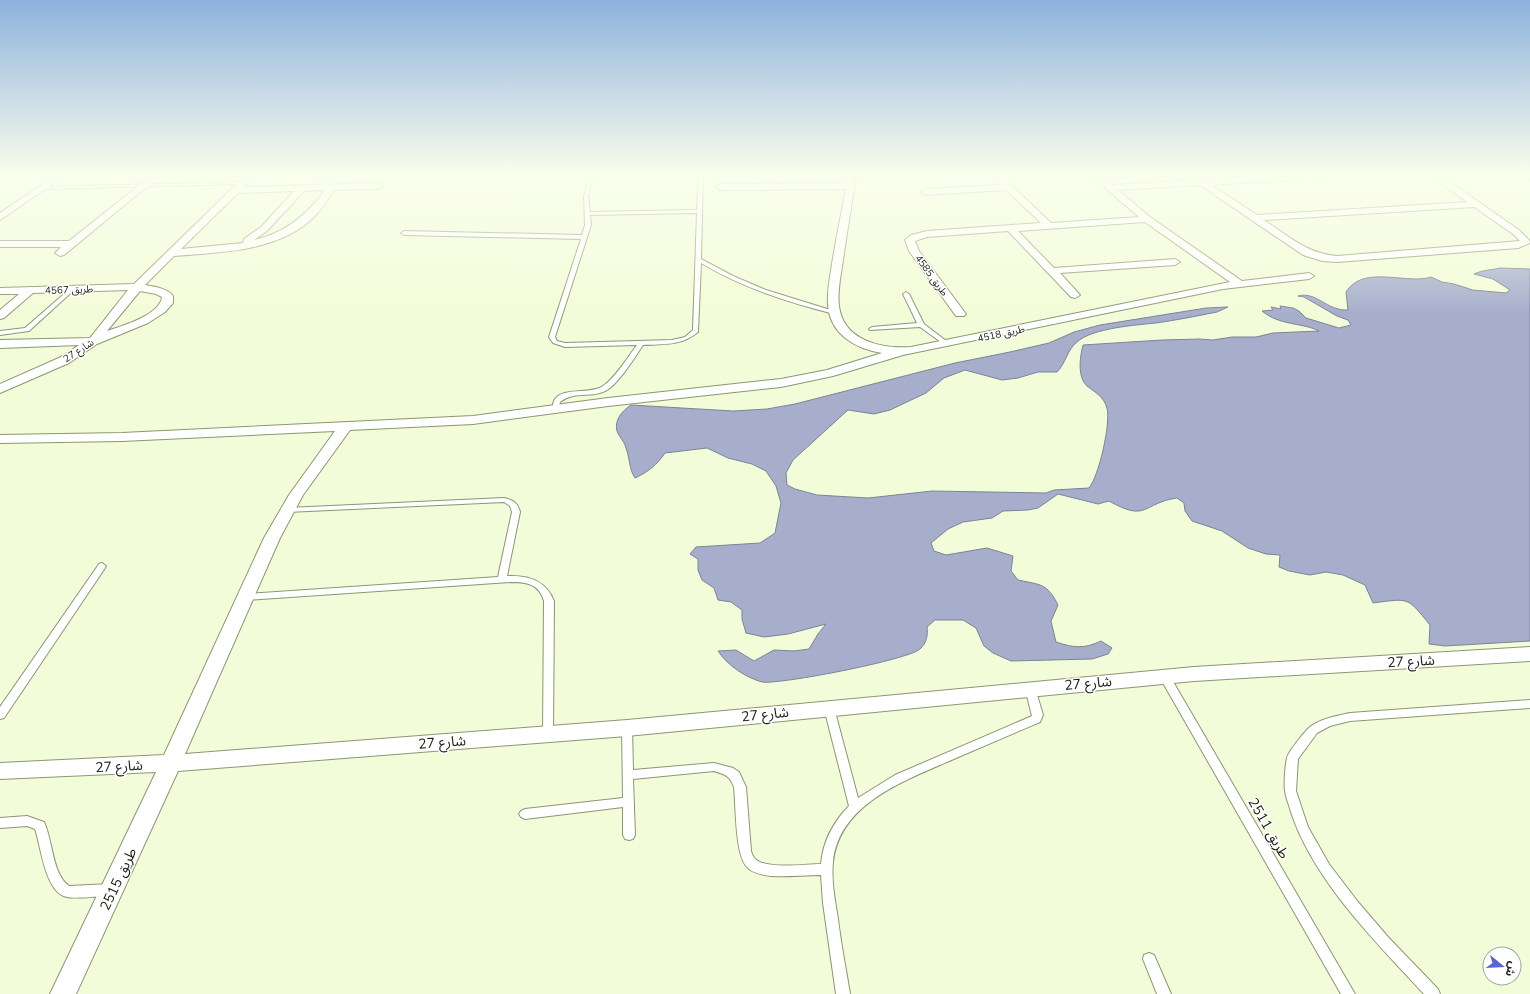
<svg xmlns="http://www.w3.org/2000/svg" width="1530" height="994" font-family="'Nunito Sans','Noto Sans Arabic',sans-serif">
	<rect width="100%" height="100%" fill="#f3fcd8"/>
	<path fill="#a7aecc" stroke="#7d8394" d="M1500,268L1530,269V641L1445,646L1429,644L1430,625C1407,597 1410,598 1373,603L1365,585L1343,575L1326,572L1310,575L1289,571L1279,567L1280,555L1266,554L1248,548L1222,531L1192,521L1185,511L1184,503L1177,498C1142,503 1148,523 1109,501L1098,504L1058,494L1038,508L1028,510L1003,511L992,518L963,522L948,529L931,543L934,551L946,555L987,548L1013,556L1011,571L1018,580C1041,585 1047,583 1058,605L1051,621L1056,642C1074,648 1084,649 1101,641L1112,648L1108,654L1092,659L1011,661L993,653L984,646L976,628L963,620H935L927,627C928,634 927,643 920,649C908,660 778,685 762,682C745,677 728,666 718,651L736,650L754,661L774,650L794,651L809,649L818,634L826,624L788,634L764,637L746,633L742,619V610L731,602L718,600L714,588L702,580L698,570V559L690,554L696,547L760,543L775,533L781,503L776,486L766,471L752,464L728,458L707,448L665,453C657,465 648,472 635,478C629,469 630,459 626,448C625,442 619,437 617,431C614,420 622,411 631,405L733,411L767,409L795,404L955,363L1010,352L1049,343L1074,332L1100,325L1206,308L1228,307L1217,312C1197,316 1177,320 1156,323C1137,325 1092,328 1077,342C1067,350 1066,363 1057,372H1038L1018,378L1002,380L965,370L944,378L926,393L890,410L874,414L848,410L793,460L786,473L787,485L795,489L817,495L868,498L932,491L1046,493L1054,490L1089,488C1099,476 1111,423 1107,408C1104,397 1095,392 1087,386C1077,377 1080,356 1083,345L1162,340L1200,339L1213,340L1232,337H1256L1273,333L1319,331C1301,322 1280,326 1262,311L1273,310L1271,307L1281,309L1280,306L1293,308L1299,311L1306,318L1339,328L1351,325L1348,320L1337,316L1304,297L1298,296C1317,291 1326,311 1348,310L1346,292C1363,264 1407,285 1431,277L1442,282L1454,284L1473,290L1506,293L1510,290L1493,279L1474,274C1482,270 1492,270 1500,268Z"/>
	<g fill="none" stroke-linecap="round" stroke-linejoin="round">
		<g stroke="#8d9574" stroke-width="2">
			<g id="lane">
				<path d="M590,175H594L588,196L590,212L697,210L699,175H703L701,259L733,276L766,290L837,312L834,314C787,302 743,288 701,263L698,332C681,346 664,344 643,345C635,357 618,385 605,391C591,398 573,391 560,402L558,411H554L552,410C553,407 553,403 554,401C561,386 591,395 603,386C617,376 627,358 637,345L565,347L553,343L549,337L581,239L404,235L401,233L404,231L582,235L585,225L584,196ZM697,213L693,330L685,337L672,340L565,343L557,341L555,337L591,225L590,215Z"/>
				<path d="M243,182L245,183V184L43,189L41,188L43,187Z"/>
				<path d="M72,287L74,288V290L29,331L0,335V331L25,328Z"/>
				<path d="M906,292L909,294L924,324L949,343V345H945L920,327L870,330L869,329L872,327L917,323L903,294Z"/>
				<path d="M504,498C513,500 518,503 520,512L507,576C528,575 546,580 554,601L553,734L552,737L548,738L544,737L543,734L544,601C539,584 527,582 511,582L245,600L242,599L240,597L242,595L245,594L498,577L512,512L510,506L504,502L287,512L283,510L287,508Z"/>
				<path d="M102,563L106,566L105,568L4,718L0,719V707L99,564Z"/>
				<path d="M1164,672L1168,673L1355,994H1341L1159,676L1160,673Z"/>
				<path d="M1030,684L1034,685L1035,688L1043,715L1040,722C1012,734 984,746 956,758C909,779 839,802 833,862C831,881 835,900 838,919C841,944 846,969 850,994H836L823,903L821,875C804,875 788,877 771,876C763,875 751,873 746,866C735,852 736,806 734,787C729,775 726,775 714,771L633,779L635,835L633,839L629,840L625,839L623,835V807L525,819L521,817L519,814L521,811L525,809L623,798L622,728L623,725L627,724L631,725L632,728L633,770L714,763L733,768L739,772L746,787L751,851C752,855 754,859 758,861C771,869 806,864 821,864C823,841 834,821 849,806L824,708L825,705L829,704L833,705L834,708L858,798L895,775L1032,716L1025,688L1026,685Z"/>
				<path d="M1530,700V708L1350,721L1330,726L1317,733L1298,759L1296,791L1308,827L1329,864L1358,902L1388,937L1438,989L1440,994H1424C1376,942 1313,880 1291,812C1289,805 1286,798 1285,791C1284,784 1285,766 1287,758C1288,752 1305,731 1310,727C1321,718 1337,716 1350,713Z"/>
				<path d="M27,816L44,822C53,841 52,874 69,886L110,884L114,886L116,890L114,894L110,896C99,896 76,899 67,897C45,893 41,846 35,829L27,826L0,828V818Z"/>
				<path d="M1149,953L1154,955L1171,994H1157L1143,959L1144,955Z"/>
			</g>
		</g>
		<g stroke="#8d9574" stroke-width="2">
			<g id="street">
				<path d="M56,175H66L0,220V213Z"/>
				<path d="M152,175H161L64,255L60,256L55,253L61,247H0V241H69Z"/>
				<path d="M246,175H255L244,187L379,183L383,186L379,189L334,190C328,199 322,209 314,217C278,252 221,252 174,256L145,285C155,287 167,288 173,296V303L165,312L148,323L97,344L69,363L0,393V384L61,357L79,345L0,348V340L90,338L128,290L33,293L4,318L0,319V310L19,294H0V288L134,284ZM325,190C307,215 285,233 254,240L267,231L304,191ZM294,191L261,227L244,239L243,243L181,249L238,193ZM140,291L156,294L162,297C160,315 122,326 107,331Z"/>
				<path d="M848,175H856C852,203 847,232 843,260C841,275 837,291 839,306C843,341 882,349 911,347L1230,282L1145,222L1018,231L1054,268L1175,259L1180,262L1175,265L1060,273L1080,295L1075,298L1071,297L1008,231L927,237L915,241L919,251L966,314L964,316H956L909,251L905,240L911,235L927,231L1041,223L1006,190L925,195L921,192L925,189L1001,185L992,175H1001L1051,223L1139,217L1090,175H1099L1112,185L1285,175H1331L1327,178L1211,185L1257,215L1467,202L1430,175H1440L1519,230L1529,240L1530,243L1518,248L1337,262L1322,261L1303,255L1200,185L1118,190L1150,217L1242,281L1309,273L1314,276L1309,279L1223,289L903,355L833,376L781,387L608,406L473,424L350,430L303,495L280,538L185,754L627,720L1194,667L1530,647V661L1194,681L627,736L178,771L76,994H50L156,772L0,779V763L164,755L264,538L289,495L335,431L122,441L0,443V435L122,433L473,416L608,398L781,379L827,370L882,353C856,349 829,334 828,304C827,291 830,277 832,264C836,239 841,214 846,189L720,190L716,187L720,184L846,183ZM1474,207L1513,234L1520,241L1337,256C1308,254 1288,236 1264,220Z"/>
				<path d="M1523,175H1530V180Z"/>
			</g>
		</g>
		<use href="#lane" fill="#fff" fill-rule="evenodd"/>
		<use href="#street" fill="#fff" fill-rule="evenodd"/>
	</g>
	<linearGradient id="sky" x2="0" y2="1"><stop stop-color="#8eb2dd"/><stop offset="0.56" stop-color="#fafeed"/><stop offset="1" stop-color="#fafeed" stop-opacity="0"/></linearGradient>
	<rect width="1530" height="314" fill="url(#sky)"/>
	<g text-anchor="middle" stroke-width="3" stroke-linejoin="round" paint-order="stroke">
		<g font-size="10" fill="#1c1f12" stroke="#fff">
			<text transform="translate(932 275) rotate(54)" y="4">طريق 4585</text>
			<text transform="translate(69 289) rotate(-2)" y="4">طريق 4567</text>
			<text transform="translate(1001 333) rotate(-12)" y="4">طريق 4518</text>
			<text transform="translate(78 350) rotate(-33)" y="4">شارع 27</text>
		</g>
		<g font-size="14" fill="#1c1f12" stroke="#fff">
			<text transform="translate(1411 661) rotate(-3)" y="5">شارع 27</text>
			<text transform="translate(1088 683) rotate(-5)" y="5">شارع 27</text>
			<text transform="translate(765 714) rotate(-6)" y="5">شارع 27</text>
			<text transform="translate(442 742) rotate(-4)" y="5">شارع 27</text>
			<text transform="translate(119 766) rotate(-3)" y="5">شارع 27</text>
			<text transform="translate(1269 828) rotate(60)" y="5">طريق 2511</text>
			<text transform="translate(118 879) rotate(-65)" y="5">طريق 2515</text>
		</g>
	</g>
	<g transform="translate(1502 966) rotate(108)"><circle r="19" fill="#ffffff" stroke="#a4a5a0"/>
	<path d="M0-3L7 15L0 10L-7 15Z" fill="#5a63db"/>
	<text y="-6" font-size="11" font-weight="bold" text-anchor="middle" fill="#1c1f12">ش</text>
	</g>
</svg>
